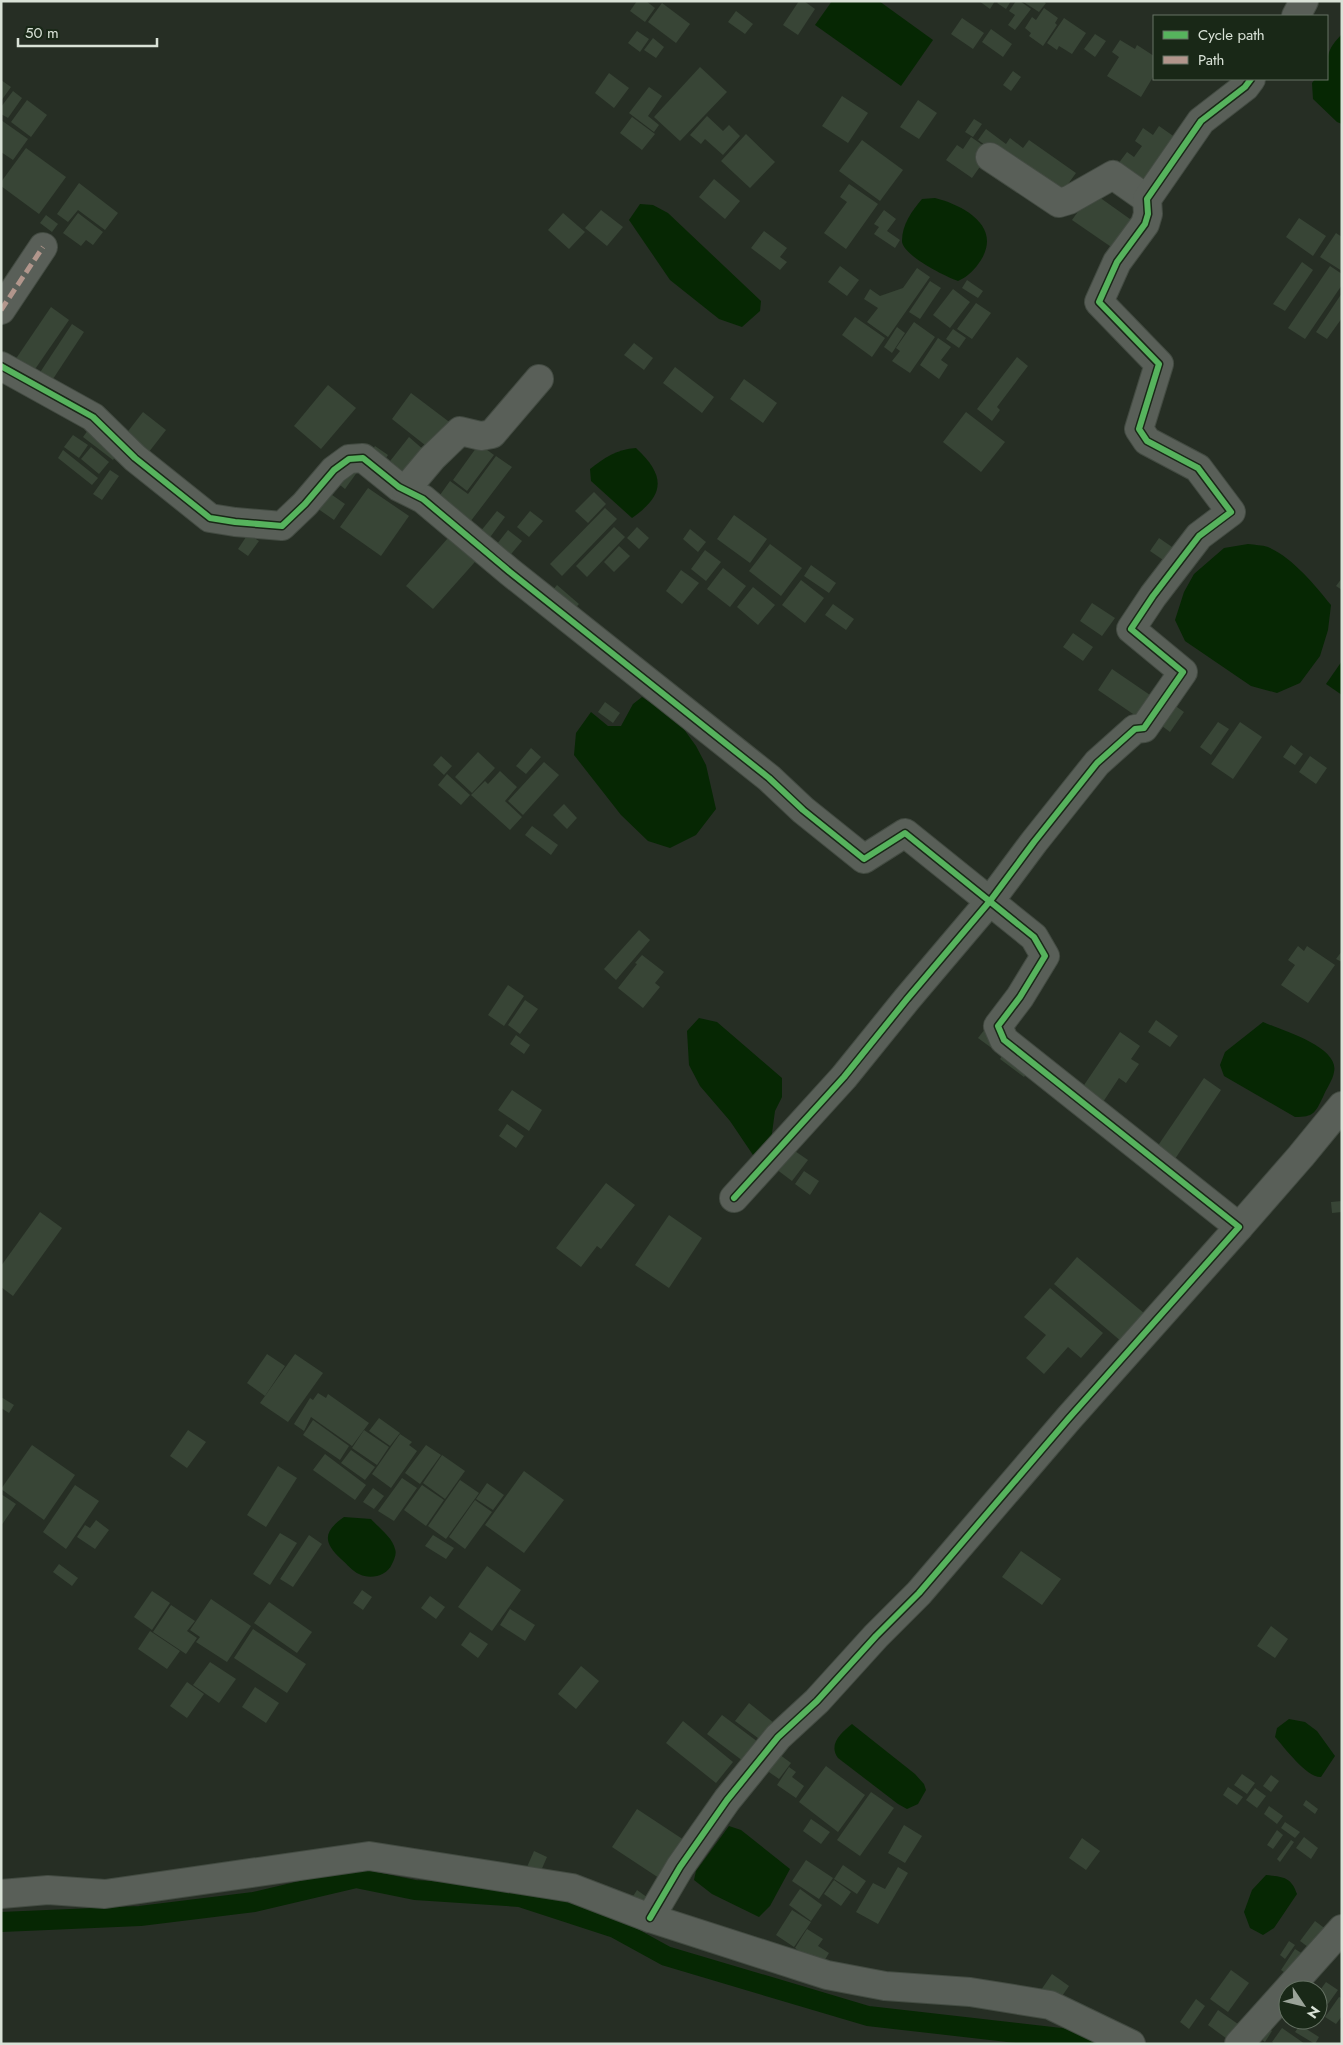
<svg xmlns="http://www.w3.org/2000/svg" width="1343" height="2045" font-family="Jost,sans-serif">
	<rect width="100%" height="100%" fill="#262e24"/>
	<g fill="#062703">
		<path d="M832,1H879L933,40L901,86L815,25Z"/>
		<path d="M1342,34V124L1337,122L1313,99L1312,83L1315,79H1327C1327,57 1326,50 1342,34Z"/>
		<path d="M935,198C963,205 1002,226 981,260C975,269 969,276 958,281C946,277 902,255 902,241C902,224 912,211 922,199Z"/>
		<path d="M640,204L653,205L668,213L761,301L760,311L742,327L719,319L670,280L629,220Z"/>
		<path d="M636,448C666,476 665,495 632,518L591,481L590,469C604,458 617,449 636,448Z"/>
		<path d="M1248,544C1255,545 1262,545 1268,547C1292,557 1315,585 1331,605L1328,630L1320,656L1300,683L1277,693L1251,686L1185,641L1175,620L1184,592L1194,574L1224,548Z"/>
		<path d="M1342,661V695L1326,684Z"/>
		<path d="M642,697L678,721L696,746L706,765L716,809L696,835L670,848L648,841L621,815L574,755L576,733L591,712L608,726H621L633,704Z"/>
		<path d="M699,1018L717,1022L782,1078V1097L775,1111L770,1148L765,1155H753L730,1121L700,1086L689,1065L687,1031Z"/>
		<path d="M1263,1022C1281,1030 1340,1047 1334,1072C1333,1080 1326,1089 1323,1097C1315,1113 1314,1117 1295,1117L1224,1076L1220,1065L1225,1052Z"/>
		<path d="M344,1517L371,1519C378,1527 393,1538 395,1549C397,1554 394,1560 392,1564C387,1576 370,1580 359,1574C352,1571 347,1564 341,1559C323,1542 323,1532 344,1517Z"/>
		<path d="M1289,1719L1305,1722L1317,1731L1335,1756L1321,1777C1307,1778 1284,1747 1275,1737L1277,1728Z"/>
		<path d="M852,1724L915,1774L924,1784L926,1790L918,1804L907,1809L898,1804L838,1758C828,1744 841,1733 852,1724Z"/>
		<path d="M729,1826L741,1830L790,1869L770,1906L759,1917L712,1894L694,1880L696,1871Z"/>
		<path d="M1266,1875C1282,1877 1291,1876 1297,1894L1274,1928L1263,1935L1250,1928L1244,1912L1252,1890Z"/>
	</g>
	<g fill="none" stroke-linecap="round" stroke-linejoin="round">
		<path stroke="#062703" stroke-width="20" d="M1,1922L140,1916L254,1902L356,1878L415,1890L520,1897L615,1928L666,1956L868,2016L1113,2044"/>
	</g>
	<g fill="#384536">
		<path d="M637,1H646L655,8L645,22L630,11Z"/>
		<path d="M799,1H804L815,9L798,35L783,25Z"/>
		<path d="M979,1H995L990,9Z"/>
		<path d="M999,1H1011L1006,9L997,3Z"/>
		<path d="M1016,1H1020L1031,9L1015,30L1008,25L1015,15L1009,11Z"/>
		<path d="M1022,1H1043L1046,3L1039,12Z"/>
		<path d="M662,3L690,24L676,43L648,22Z"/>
		<path d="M1044,8L1058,18L1055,23L1057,25L1043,46L1029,36L1031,33L1025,28L1032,17L1036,20Z"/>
		<path d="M736,11L753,24L745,34L728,22Z"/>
		<path d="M962,18L984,33L973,49L951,34Z"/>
		<path d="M1064,18L1086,33L1072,54L1059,46L1057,50L1047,43Z"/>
		<path d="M991,29L1012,44L1003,57L982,42Z"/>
		<path d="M637,31L649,39L640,52L628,43Z"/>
		<path d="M1095,34L1106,41L1095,57L1084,49Z"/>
		<path d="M653,38L664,47L656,58L644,50Z"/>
		<path d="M1120,40L1135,49L1137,45L1154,56V78L1153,77L1141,97L1107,76L1119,57L1112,52Z"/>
		<path d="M700,67L727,92L680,141L654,117Z"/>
		<path d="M1013,71L1021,77L1011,91L1003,85Z"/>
		<path d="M609,73L629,88L614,108L595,93Z"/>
		<path d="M1,80L11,87L1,101Z"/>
		<path d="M649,87L662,96L648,116L659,125L654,132L629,113Z"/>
		<path d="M13,91L22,98L8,118L1,114V107Z"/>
		<path d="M842,96L868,113L848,143L822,126Z"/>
		<path d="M27,100L47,115L31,137L11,122Z"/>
		<path d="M918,100L937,113L919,139L900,127Z"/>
		<path d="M707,116L723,131L729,125L740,136L723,155L705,139L701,144L690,135Z"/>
		<path d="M632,117L655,134L642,150L620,133Z"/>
		<path d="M974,119L982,124L973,137L965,132Z"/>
		<path d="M1,120L28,139L13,160L1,152Z"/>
		<path d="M1159,126L1179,140L1143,192L1118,164L1127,152L1134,157L1142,146L1135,141L1143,128L1153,135Z"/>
		<path d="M986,129L1006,144L1010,138L1023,148L1029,140L1076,173L1058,198L978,140Z"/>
		<path d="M746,134L775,162L750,188L721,161Z"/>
		<path d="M971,137L991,151L972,178L946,160L957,145L963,149Z"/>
		<path d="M862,140L903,170L880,201L839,171Z"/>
		<path d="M26,148L66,177L39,214L1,186V182Z"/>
		<path d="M714,179L740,201L725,219L699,197Z"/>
		<path d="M79,183L118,213L105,230L78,210L68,222L57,214Z"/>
		<path d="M849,184L878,204L846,249L824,233L847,202L840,197Z"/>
		<path d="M1092,192L1137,224L1120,253L1072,220Z"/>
		<path d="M601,210L623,227L607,246L585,228Z"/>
		<path d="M884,210L896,219L887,231L900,240L895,248L874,234L879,227L874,224Z"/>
		<path d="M78,213L103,232L93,245L86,240L81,246L63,233Z"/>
		<path d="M563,213L585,232L569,249L548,230Z"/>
		<path d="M46,215L58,224L52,232L40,223Z"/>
		<path d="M1299,218L1326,236L1313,256L1286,237Z"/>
		<path d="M764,231L787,248L780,257L787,262L780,270L751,248Z"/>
		<path d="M1336,233L1342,237V271L1320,257Z"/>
		<path d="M1302,262L1313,270L1285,311L1273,304Z"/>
		<path d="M840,266L859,280L847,296L828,282Z"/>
		<path d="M1330,266L1342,274V285L1305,339L1288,328Z"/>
		<path d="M917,268L930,277L888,337L867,322L878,308L864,299L870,289L880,296L903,288Z"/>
		<path d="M967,280L983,291L978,298L962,288Z"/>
		<path d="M930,281L941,288L920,319L909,312Z"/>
		<path d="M953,289L970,302L950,328L933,315Z"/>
		<path d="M1342,293V318L1327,339L1316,332Z"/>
		<path d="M976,303L991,313L972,339L957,329Z"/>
		<path d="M51,307L69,320L31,375L13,363Z"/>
		<path d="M855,317L885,338L872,357L842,335Z"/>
		<path d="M914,322L935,337L910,373L892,361L900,351L896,348Z"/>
		<path d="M72,324L84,332L49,385L37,377Z"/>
		<path d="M897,327L905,333L892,353L884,347Z"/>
		<path d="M953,329L966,338L959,348L946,339Z"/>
		<path d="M938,338L951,347L941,360L948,365L939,379L920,365Z"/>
		<path d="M634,343L653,358L644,370L624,355Z"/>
		<path d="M1017,357L1028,366L997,407L1000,410L992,421L977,409Z"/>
		<path d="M675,367L714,397L702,413L663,383Z"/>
		<path d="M744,379L777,403L763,423L730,399Z"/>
		<path d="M328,385L356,408L321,449L294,426Z"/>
		<path d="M411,393L452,424L430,449L392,419Z"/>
		<path d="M143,412L166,430L145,457L122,439Z"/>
		<path d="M966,412L1005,442L981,472L943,442Z"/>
		<path d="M91,426L121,448L113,460L83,437Z"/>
		<path d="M73,435L88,445L79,458L64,447Z"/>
		<path d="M409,437L425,451L403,478L387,465Z"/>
		<path d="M479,444L494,455L467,491L453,480Z"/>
		<path d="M375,446L388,455L383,463L370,453Z"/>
		<path d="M91,447L109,462L99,474L81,459Z"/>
		<path d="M63,450L98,478L92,485L58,458Z"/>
		<path d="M496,456L512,467L467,526L435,502L450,481L468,494Z"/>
		<path d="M347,464L358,471L345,489L335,481Z"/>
		<path d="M110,470L119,476L102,500L93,494Z"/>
		<path d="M368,488L409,516L381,556L340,527Z"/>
		<path d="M325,490L345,504L334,520L314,506Z"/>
		<path d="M594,492L606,504L588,523L575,511Z"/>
		<path d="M605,508L617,519L562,576L550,564Z"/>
		<path d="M497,511L505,517L485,544L476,537Z"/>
		<path d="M530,511L543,521L529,537L517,527Z"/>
		<path d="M734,515L767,539L750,563L717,539Z"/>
		<path d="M614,527L625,537L587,577L576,566Z"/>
		<path d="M637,527L649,538L639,549L627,538Z"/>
		<path d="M690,529L706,542L698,552L683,539Z"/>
		<path d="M455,530L482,554L433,609L406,586Z"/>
		<path d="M508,530L522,541L507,559L493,549Z"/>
		<path d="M248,534L259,541L248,556L238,549Z"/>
		<path d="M1159,538L1175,549L1166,562L1150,551Z"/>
		<path d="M770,544L802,568L781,596L749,571Z"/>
		<path d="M619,546L630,556L614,572L604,562Z"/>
		<path d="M705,550L721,562L706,581L691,569Z"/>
		<path d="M811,565L836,583L829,593L804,576Z"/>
		<path d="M723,568L746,586L730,607L707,589Z"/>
		<path d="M681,570L699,583L682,604L666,591Z"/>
		<path d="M1342,578V590L1336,586Z"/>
		<path d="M801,580L824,598L805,623L782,605Z"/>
		<path d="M557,585L579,604L569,615L548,596Z"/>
		<path d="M753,587L775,605L758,625L737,607Z"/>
		<path d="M1092,603L1115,618L1102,636L1080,621Z"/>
		<path d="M833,604L854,619L846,630L825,615Z"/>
		<path d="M1073,633L1093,647L1083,661L1063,647Z"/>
		<path d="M1112,669L1150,695L1136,716L1098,690Z"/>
		<path d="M1167,700L1184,712L1170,732L1154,720Z"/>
		<path d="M605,702L620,713L613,723L598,712Z"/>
		<path d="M1218,722L1229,729L1211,755L1200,747Z"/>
		<path d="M1240,722L1262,737L1233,779L1211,764Z"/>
		<path d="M1291,745L1303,754L1295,765L1283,757Z"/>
		<path d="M531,748L541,757L526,774L516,766Z"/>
		<path d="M478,752L495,768L472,793L455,777Z"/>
		<path d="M441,756L452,766L444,775L433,765Z"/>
		<path d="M1310,756L1327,768L1316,784L1299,772Z"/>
		<path d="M544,762L559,775L523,815L508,801Z"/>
		<path d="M500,771L517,787L505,801L522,817L510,830L471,795L485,781L488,784Z"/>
		<path d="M447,774L470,795L461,805L438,785Z"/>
		<path d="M564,804L577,818L567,829L553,815Z"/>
		<path d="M532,826L558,845L551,855L525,835Z"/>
		<path d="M639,930L650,940L616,980L604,969Z"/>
		<path d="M1298,946L1304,951L1307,946L1335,965L1308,1003L1281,985L1295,965L1288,960Z"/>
		<path d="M1342,951V962L1336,959Z"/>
		<path d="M642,955L664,972L655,983L660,987L643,1008L618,988L637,964L635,963Z"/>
		<path d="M508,985L524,996L504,1026L488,1015Z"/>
		<path d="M525,1000L538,1009L520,1034L508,1025Z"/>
		<path d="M1156,1020L1178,1036L1170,1047L1148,1032Z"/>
		<path d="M985,1029L1003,1043L997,1052L978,1038Z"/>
		<path d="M1120,1032L1140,1046L1131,1059L1139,1064L1126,1083L1119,1078L1101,1105L1080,1091Z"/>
		<path d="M516,1035L530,1045L524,1054L510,1044Z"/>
		<path d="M1006,1050L1031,1068L1024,1077L1000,1059Z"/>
		<path d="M1204,1078L1221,1090L1175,1159L1157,1147Z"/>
		<path d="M512,1090L542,1110L529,1131L498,1110Z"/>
		<path d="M507,1124L524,1136L516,1148L499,1136Z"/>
		<path d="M792,1149L808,1160L792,1181L776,1169Z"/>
		<path d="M804,1171L819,1181L810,1195L795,1184Z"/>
		<path d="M606,1183L635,1205L601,1249L597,1246L581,1267L556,1248Z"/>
		<path d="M1342,1201V1212L1332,1213L1331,1202Z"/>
		<path d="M40,1212L62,1228L13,1296L1,1287V1266Z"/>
		<path d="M669,1215L702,1238L669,1288L635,1265Z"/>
		<path d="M1077,1257L1145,1314L1122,1342L1054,1284Z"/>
		<path d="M1050,1288L1103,1333L1081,1358L1068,1347L1044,1374L1026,1358L1046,1335L1024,1317Z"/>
		<path d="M267,1354L285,1366L265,1396L247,1383Z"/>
		<path d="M295,1354L323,1373L288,1422L260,1403Z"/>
		<path d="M318,1393L326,1398L328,1394L369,1423L352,1446L311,1417L304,1431L294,1424L310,1398L313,1400Z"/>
		<path d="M1,1397L14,1405L9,1413L1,1408Z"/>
		<path d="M379,1418L400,1433L390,1446L369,1431Z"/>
		<path d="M313,1420L349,1446L340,1460L303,1435Z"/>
		<path d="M188,1430L206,1442L187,1468L170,1456Z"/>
		<path d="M364,1430L389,1447L377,1465L352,1448Z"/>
		<path d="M400,1434L412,1442L409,1445L417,1451L391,1488L372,1474Z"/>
		<path d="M32,1445L75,1475L44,1520L1,1489Z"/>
		<path d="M426,1445L441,1455L420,1484L405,1473Z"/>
		<path d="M351,1450L375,1467L365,1480L341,1463Z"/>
		<path d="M325,1454L366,1485L355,1500L313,1470Z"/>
		<path d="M442,1455L465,1471L445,1499L423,1483Z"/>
		<path d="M278,1466L297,1478L266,1527L247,1515Z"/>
		<path d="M524,1471L564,1500L524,1553L485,1525Z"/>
		<path d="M402,1478L417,1488L394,1521L378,1511Z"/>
		<path d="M460,1480L479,1493L446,1539L428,1526Z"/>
		<path d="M487,1483L504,1495L493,1510L476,1499Z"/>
		<path d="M75,1485L99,1501L66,1549L43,1532Z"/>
		<path d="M422,1485L444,1500L426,1526L404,1510Z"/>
		<path d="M373,1488L384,1496L374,1509L363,1502Z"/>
		<path d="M1,1494L16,1504L1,1526Z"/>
		<path d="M475,1500L492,1512L465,1549L449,1537Z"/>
		<path d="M96,1520L109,1530L95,1549L77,1537L85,1525L90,1528Z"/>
		<path d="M280,1533L297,1543L270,1585L253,1574Z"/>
		<path d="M309,1535L322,1544L293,1587L280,1579Z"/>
		<path d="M433,1535L454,1548L446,1559L425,1546Z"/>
		<path d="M1021,1551L1061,1579L1042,1605L1002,1577Z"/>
		<path d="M59,1564L78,1578L72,1586L53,1572Z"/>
		<path d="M487,1566L521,1590L492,1631L458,1607Z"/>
		<path d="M362,1590L372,1597L363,1610L353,1603Z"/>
		<path d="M152,1591L170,1603L152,1630L134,1617Z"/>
		<path d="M430,1596L445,1607L436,1619L421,1608Z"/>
		<path d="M211,1599L251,1626L227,1662L196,1642L200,1637L190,1630Z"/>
		<path d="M269,1602L312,1632L297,1653L254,1623Z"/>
		<path d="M171,1605L195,1621L187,1631L197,1638L186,1654L153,1632Z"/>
		<path d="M510,1609L535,1625L525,1641L500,1625Z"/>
		<path d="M1271,1626L1288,1639L1275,1658L1257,1646Z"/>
		<path d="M253,1629L306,1664L287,1693L234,1658Z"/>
		<path d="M150,1631L180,1651L167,1669L138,1649Z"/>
		<path d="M470,1632L488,1644L478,1658L461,1645Z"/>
		<path d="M210,1662L236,1679L219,1703L193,1685Z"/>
		<path d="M581,1666L599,1681L576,1709L558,1694Z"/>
		<path d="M187,1682L204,1694L187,1718L170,1706Z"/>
		<path d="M255,1687L279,1703L266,1723L242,1707Z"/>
		<path d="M749,1703L779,1727L766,1744L735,1721Z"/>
		<path d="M722,1715L762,1745L747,1764L707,1734Z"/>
		<path d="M683,1721L733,1762L716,1783L666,1743Z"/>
		<path d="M772,1749L791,1763L779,1779L760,1766Z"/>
		<path d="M826,1766L865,1795L838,1832L799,1802Z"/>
		<path d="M789,1767L796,1772L792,1777L804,1786L796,1798L777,1785Z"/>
		<path d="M1242,1774L1255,1783L1247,1794L1234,1785Z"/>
		<path d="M1271,1775L1279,1781L1271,1792L1263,1786Z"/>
		<path d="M1228,1787L1243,1797L1237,1805L1223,1795Z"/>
		<path d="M1255,1788L1266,1796L1257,1808L1246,1800Z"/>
		<path d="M871,1792L894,1808L860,1856L837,1840Z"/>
		<path d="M1306,1800L1318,1809L1315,1814L1303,1805Z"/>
		<path d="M1269,1806L1283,1816L1277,1824L1264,1814Z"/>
		<path d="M637,1809L687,1842L662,1880L612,1847Z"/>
		<path d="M811,1819L830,1832L821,1844L803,1831Z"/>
		<path d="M1285,1822L1300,1832L1295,1838L1281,1828Z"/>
		<path d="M904,1825L922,1836L905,1863L888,1853Z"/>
		<path d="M1277,1830L1283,1835L1273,1849L1267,1845Z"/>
		<path d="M1304,1837L1318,1848L1311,1859L1296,1848Z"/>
		<path d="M1082,1838L1100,1851L1086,1870L1069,1858Z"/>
		<path d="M1291,1840L1294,1842L1280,1862L1277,1859Z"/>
		<path d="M534,1851L547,1857L540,1873L527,1867Z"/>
		<path d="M806,1860L833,1878L819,1899L792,1881Z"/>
		<path d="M843,1865L866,1881L857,1894L834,1879Z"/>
		<path d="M898,1867L908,1873L878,1924L856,1912L873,1883L885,1889Z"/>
		<path d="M834,1880L851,1892L841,1906L824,1894Z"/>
		<path d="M800,1889L822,1905L811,1921L789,1905Z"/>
		<path d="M637,1890L651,1900L644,1911L630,1901Z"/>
		<path d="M792,1910L811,1922L794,1947L776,1935Z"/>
		<path d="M1315,1921L1327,1930L1312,1950L1300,1941Z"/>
		<path d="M807,1929L823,1939L818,1946L829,1953L821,1966L795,1948Z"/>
		<path d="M1289,1941L1295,1945L1285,1959L1280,1955Z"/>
		<path d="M1295,1949L1303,1954L1288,1975L1281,1970Z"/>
		<path d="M1231,1970L1249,1983L1228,2012L1210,1999Z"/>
		<path d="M1052,1974L1069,1986L1058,2002L1041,1990Z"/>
		<path d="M1326,1982L1338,1990L1328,2004L1318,1997V1993Z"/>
		<path d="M1339,1997L1342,1998V2016L1336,2024L1325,2017Z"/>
		<path d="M1196,1999L1205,2006L1189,2029L1180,2022Z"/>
		<path d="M1318,2001L1327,2007L1314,2027L1303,2020H1318Z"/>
		<path d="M1218,2010L1245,2029L1234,2044L1208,2025Z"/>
		<path d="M1261,2023L1272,2031L1265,2042L1253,2034Z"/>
		<path d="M1300,2025L1319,2037L1315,2044L1295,2032Z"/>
		<path d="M1282,2028L1305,2044H1275L1272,2042Z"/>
	</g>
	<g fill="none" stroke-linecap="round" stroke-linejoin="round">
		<g stroke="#434b42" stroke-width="30">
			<g id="minor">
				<path d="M1296,16L1304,1"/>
				<path d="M990,157L1059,203L1069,200L1113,175L1147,199"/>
				<path d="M1,310L43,247"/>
				<path d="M1,366L93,417L135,458L210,518L235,522L282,526L305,504L334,470L349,459L363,458L399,487L423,499L510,572L769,778L803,810L864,859L905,833L1034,937L1045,956L1020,997L998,1026L1004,1040L1239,1227L1069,1418L919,1593L876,1636L817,1701L778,1737L727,1800L680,1867L650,1918"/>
				<path d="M406,489L432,458L460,431L481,436L492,434L539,379"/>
				<path d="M734,1198L844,1077L907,999L990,901L1034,842L1097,763L1135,729L1144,728L1183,672L1131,629L1153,596L1199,536L1231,512L1198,468L1147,441L1139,429L1159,364L1099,302L1117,262L1145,224L1148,214L1147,199L1201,121L1245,87L1251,79"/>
				<path d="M1239,1227L1301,1156L1342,1106"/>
				<path d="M1,1894L48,1890L105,1894L369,1856L572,1888L650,1918L827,1975L885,1986L970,1992L1050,2005L1131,2044"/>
				<path d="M1239,2044L1342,1929"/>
			</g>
		</g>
		<use href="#minor" stroke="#595f58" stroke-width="28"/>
		<path stroke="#b2968c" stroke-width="5" stroke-dasharray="10 5" stroke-linecap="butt" d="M1,310L43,247"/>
		<g stroke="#192817" stroke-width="9">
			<g id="cycleway">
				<path d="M1,366L93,417L135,458L210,518L235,522L282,526L305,504L334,470L349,459L363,458L399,487L423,499L510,572L769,778L803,810L864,859L905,833L1034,937L1045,956L1020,997L998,1026L1004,1040L1239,1227L1069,1418L919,1593L876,1636L817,1701L778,1737L727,1800L680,1867L650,1918"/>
				<path d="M734,1198L844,1077L907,999L990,901L1034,842L1097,763L1135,729L1144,728L1183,672L1131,629L1153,596L1199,536L1231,512L1198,468L1147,441L1139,429L1159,364L1099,302L1117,262L1145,224L1148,214L1147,199L1201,121L1245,87L1251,79"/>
			</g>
		</g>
		<use href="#cycleway" stroke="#56b35d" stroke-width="6"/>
	</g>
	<rect width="1343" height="2045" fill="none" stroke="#d9e2d7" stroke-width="5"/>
	<rect x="1153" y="15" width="175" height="65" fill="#192817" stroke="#667264"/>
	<rect x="1163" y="31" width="25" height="8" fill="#56b35d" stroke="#667264"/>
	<text x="1198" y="40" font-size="15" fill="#d9e2d7">Cycle path</text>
	<rect x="1163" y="56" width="25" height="8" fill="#b2968c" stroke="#667264"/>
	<text x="1198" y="65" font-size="15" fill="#d9e2d7">Path</text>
	<g transform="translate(1303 2005) rotate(125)"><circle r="24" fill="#192817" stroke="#667264"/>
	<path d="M0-4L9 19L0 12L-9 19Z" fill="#9aa398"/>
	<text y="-8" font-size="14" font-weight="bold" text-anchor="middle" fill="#d9e2d7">N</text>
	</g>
	<path d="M18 38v8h139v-8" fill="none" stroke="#d9e2d7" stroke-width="2.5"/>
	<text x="25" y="38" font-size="15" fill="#d9e2d7" stroke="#192817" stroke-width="4" paint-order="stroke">50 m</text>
</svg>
